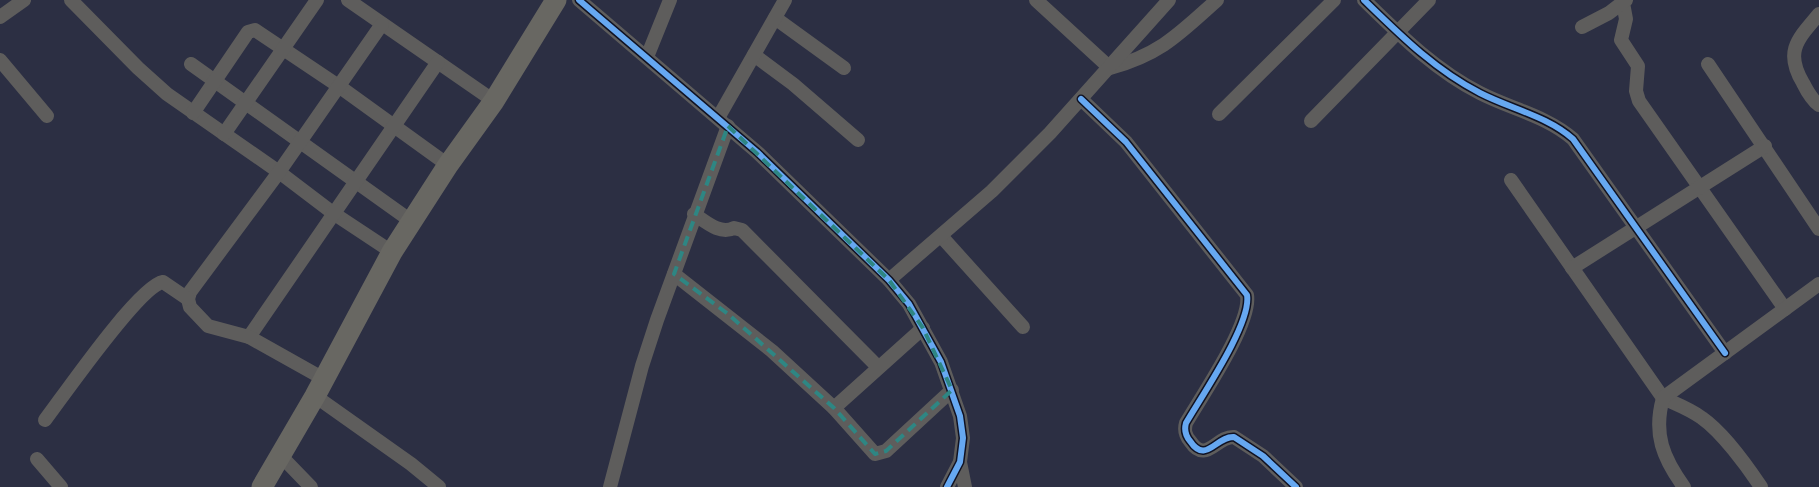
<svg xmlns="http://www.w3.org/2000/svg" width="1819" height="487" font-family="Rubik,sans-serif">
	<rect width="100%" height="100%" fill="#2c2f43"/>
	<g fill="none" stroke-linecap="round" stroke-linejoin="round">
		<g stroke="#5e5d5c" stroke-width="14">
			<path d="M71,0L138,68L167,94L279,172L333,213L392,252"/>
			<path d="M348,0L494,101"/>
			<path d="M579,0L757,152L889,280L909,304L941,362L960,416L963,438L960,462L947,487"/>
			<path d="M1036,0L1110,68C1161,54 1179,34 1217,0"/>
			<path d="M1364,0C1400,35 1435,70 1480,93C1511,109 1547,116 1573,139L1725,353"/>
			<path d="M1623,3L1626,19L1621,40L1638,66L1636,91L1639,101L1785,309"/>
			<path d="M1819,14C1798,39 1784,51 1803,83C1807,91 1812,100 1819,105"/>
			<path d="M0,17L24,0"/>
			<path d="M775,18L844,68"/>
			<path d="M1582,27L1609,13L1626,0"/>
			<path d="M754,55L793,84L858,140"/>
			<path d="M647,57L670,0"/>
			<path d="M0,60L47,116"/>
			<path d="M191,64L411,221"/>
			<path d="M1708,64L1819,229"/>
			<path d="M1081,99L1126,142L1247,295C1252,323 1201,397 1186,423C1184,430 1185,435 1190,441C1206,465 1216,436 1234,437L1263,456L1296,487"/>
			<path d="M193,113L248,32L255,30L340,87L448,165"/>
			<path d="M1219,114L1334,0"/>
			<path d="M718,118L785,0"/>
			<path d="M1311,121L1429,0"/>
			<path d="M224,134L317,0"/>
			<path d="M1511,180L1663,398C1676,404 1690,409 1702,418C1722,432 1747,466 1761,487"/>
			<path d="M694,214C706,222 720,235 734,228L742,230L878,367"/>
			<path d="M941,236L1023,327"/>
			<path d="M1572,268L1765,146"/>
			<path d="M674,274L772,351L834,408L875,454L886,451L952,390"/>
			<path d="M889,280L992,191L1050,133L1169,0"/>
			<path d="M249,337L438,62"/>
			<path d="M324,379L249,337L208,326L190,307L188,299L190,292L279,172L382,24"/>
			<path d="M315,396L411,464L439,487"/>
			<path d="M834,408L923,328"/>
			<path d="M45,420C64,395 139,286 163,282L188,299"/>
			<path d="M281,456L311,487"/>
			<path d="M37,459L61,487"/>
			<path d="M960,462L965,487"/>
			<path d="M610,487L642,366L657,320L728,126"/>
			<path d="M1684,487C1663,458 1653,434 1663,398L1819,284"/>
		</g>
		<path stroke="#686762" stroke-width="21" d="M262,487L315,396L392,252L448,165L494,101L556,0"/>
		<g stroke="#101223" stroke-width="9">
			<g id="cycleway">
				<path d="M579,0L757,152L889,280L909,304L941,362L960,416L963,438L960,462L947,487"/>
				<path d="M1364,0C1400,35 1435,70 1480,93C1511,109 1547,116 1573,139L1725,353"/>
				<path d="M1081,99L1126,142L1247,295C1252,323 1201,397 1186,423C1184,430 1185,435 1190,441C1206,465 1216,436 1234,437L1263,456L1296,487"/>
			</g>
		</g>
		<use href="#cycleway" stroke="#66a8f1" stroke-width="6"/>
	</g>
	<path fill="none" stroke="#2e8683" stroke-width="4" stroke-dasharray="10 6" stroke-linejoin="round" d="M728,126L889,280L923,328L952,390L886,451L875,454L834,408L728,314L674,274Z"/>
</svg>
